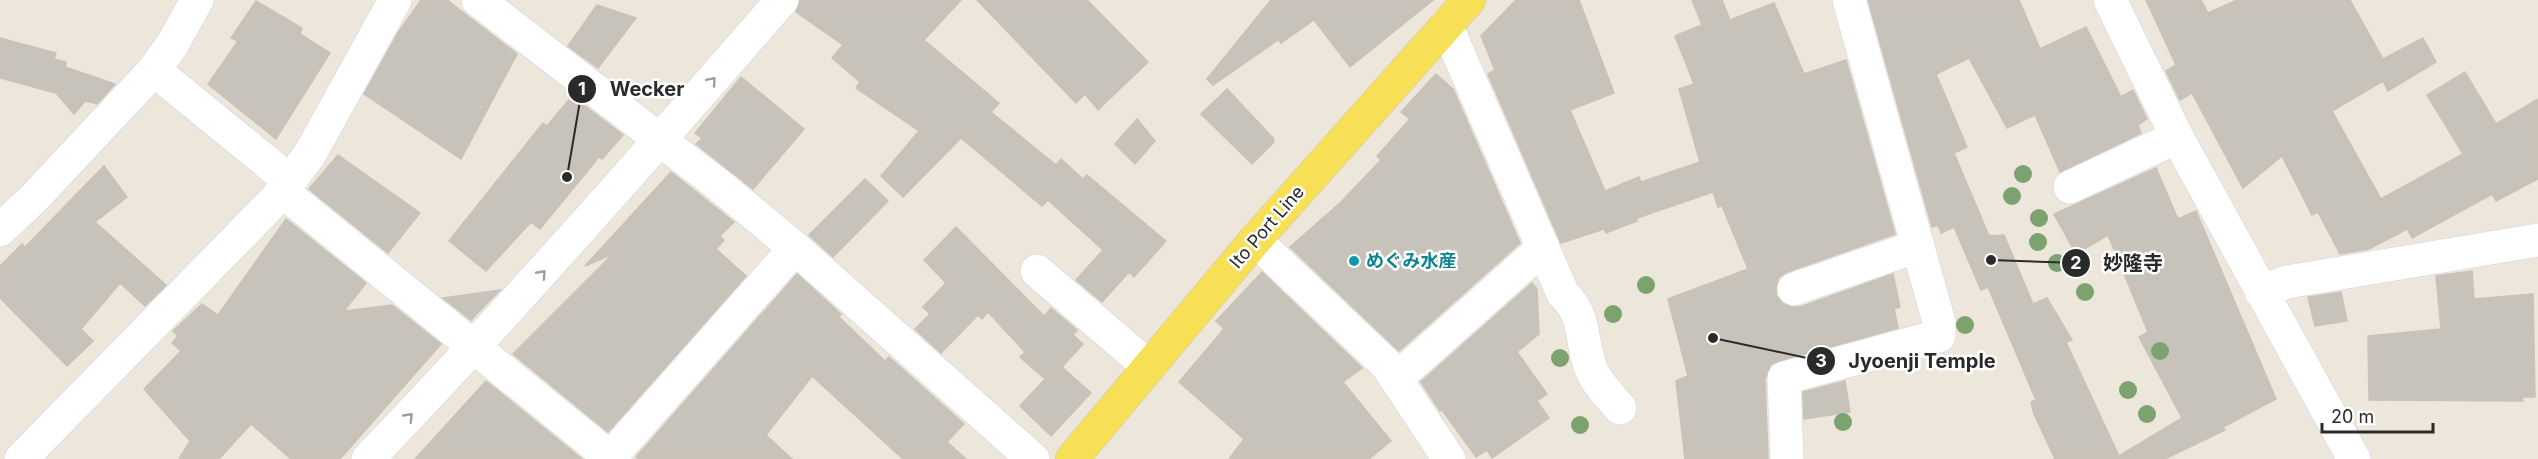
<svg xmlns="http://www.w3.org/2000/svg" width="2538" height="459" font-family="Inter,'Noto Sans JP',sans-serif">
	<rect width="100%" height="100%" fill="#ede6db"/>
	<g fill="#c8c3ba" stroke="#c8c3b4" stroke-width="1.5">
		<path d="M421,0H447L517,54L461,159L364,94L398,33Z"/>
		<path d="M800,0H961L924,40L999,103L991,112L1056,165L1061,159L1083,179L1087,175L1166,241L1134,277L1129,272L1102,302L1076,280L1103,250L1048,200L1042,206L961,138L903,197L881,176L919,131L856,88L860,82L832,58L843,45L796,12Z"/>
		<path d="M977,0H1087L1148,62L1098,110L1085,94L1076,103Z"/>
		<path d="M1271,0H1433L1350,67L1314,20L1281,43L1278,40L1213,85L1207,79Z"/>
		<path d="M1516,0H1579L1614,93L1570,110L1605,191L1639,177L1641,182L1700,162L1679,89L1694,84L1675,36L1702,25L1692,0H1722L1730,20L1774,3L1804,74L1846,60L1895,234L1787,272L1779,277L1776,286V295L1782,303L1791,307H1800L1893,274L1900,307L1894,309L1898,328L1771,364L1765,379L1768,459H1685L1676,381L1688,376L1668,299L1748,269L1722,206L1718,207L1713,192L1637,218V221L1606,233L1604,229L1561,243L1488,74L1495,70L1481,36Z"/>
		<path d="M1868,0H2019L2040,49L2086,27L2121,97L2133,90L2147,119L2138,125L2141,133L2060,172L2035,115L2007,128L1969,58L1936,74L1967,147L1954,153L1989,236L2004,235L2033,304L2047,298L2072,340L2066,342L2119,456L2182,418L2139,337L2148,332L2108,235L2076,254L2054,214L2156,168L2178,219L2196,211L2276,399L2223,427L2225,430L2165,459H2055L2034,414L2031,402L2036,400L1988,287L1981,290L1954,227L1941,233L1938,225L1932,227Z"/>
		<path d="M2146,0H2201L2208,13L2237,0H2350L2383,59L2423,38L2436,62L2388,91L2383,81L2332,111L2381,199L2463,154L2427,95L2465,72L2496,124L2538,99V179L2496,201L2492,194L2412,238L2407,229L2369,249L2340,254L2318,212L2312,215L2282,156L2243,188L2192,93L2180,100L2166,71L2176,65Z"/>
		<path d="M256,1L302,28L300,34L330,53L276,139L208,84L238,41L231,38Z"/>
		<path d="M597,5L636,18L598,68L568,46Z"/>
		<path d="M0,38L56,53L54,59L66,62L65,67L115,84L97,104L85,101L74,114L56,93L0,78Z"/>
		<path d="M1436,74L1453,89L1520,243L1399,351L1290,247L1341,202L1381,160L1377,156L1410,119L1401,112Z"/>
		<path d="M741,77L804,129L753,189L696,144L702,138L695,133Z"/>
		<path d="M1227,89L1273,138L1274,142L1252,164L1201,114Z"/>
		<path d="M572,96L623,135L602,159L599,157L540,229L531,222L486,271L449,241L543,123L547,126Z"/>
		<path d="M1137,119L1155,141L1135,164L1115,144Z"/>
		<path d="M338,155L420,213L388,253L309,189Z"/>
		<path d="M104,166L127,197L95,222L166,285L145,306L120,283L81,329L93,341L67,366L0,298V266L22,244L25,247Z"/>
		<path d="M671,172L734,222L720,236L724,240L716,249L746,276L608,432L513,354L613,254L585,266Z"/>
		<path d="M865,179L888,201L833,257L809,235Z"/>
		<path d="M286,219L366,283L344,311L392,305L441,344L340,459H291L251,424L219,459H179L190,441L144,389L181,351L172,343L178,336L173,331L202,304L218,315Z"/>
		<path d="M956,227L1044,316L1051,308L1077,330L1073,335L1083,344L1062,367L1091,393L1051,436L1020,406L1045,379L1020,357L1025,352L988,312L982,319L978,315L941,353L915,329L930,314L923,307L946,283L924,260Z"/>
		<path d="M2472,271L2474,299L2533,294L2535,397H2522L2523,401L2369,400L2368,336L2441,329L2436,276Z"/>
		<path d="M1262,272L1362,368L1343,382L1391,441L1369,459H1229L1244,439L1179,382L1224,329L1216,321Z"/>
		<path d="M797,274L841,314L839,317L885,361L889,357L964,424L947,442L966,459H903L812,376L766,435L792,459H639L636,457Z"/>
		<path d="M1532,283L1537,289L1539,334L1517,352L1547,394L1537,401L1549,418L1492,458L1487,450L1476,457L1442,410L1440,411L1421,382Z"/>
		<path d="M500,290L471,320L443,298Z"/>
		<path d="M2341,292L2347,321L2315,326L2308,297Z"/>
		<path d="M486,381L582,459H415Z"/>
		<path d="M1845,381L1850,412L1804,419L1803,392Z"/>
	</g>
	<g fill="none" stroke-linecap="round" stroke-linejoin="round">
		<g stroke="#d0d2e3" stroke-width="34">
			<g id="minor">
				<path d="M478,0L720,186L795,248L1033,459"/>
				<path d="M2110,0L2177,137L2354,459"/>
				<path d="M1446,25L1563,294C1589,317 1579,347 1594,375C1600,387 1612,398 1620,408"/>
				<path d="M154,70L290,181"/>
				<path d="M2070,187L2177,137"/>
				<path d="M282,191L612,459"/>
				<path d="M0,230L34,198L154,70L172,45L197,0"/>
				<path d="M1255,240L1386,364L1449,459"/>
				<path d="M1037,271L1148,366"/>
				<path d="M1794,289L1918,246"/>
				<path d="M2261,292L2287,282L2538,240"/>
				<path d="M1396,379L1543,248"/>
				<path d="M21,459L277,198L310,154L395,0"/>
				<path d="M368,459C511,310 647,155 782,0"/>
				<path d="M609,459L795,248"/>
				<path d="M1787,459L1784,378L1939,336V322L1849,0"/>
			</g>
		</g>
		<g stroke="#c8c8c8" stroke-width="34">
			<path id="major" d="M1072,459L1255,240L1469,0"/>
		</g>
		<use href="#minor" stroke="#fff" stroke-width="33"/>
		<use href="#major" stroke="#f7e055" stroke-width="33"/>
	</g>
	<g fill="#7ca26f">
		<circle cx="2023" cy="174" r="9"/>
		<circle cx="2012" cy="196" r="9"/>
		<circle cx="2039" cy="218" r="9"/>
		<circle cx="2038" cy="242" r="9"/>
		<circle cx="2057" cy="263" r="9"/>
		<circle cx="1646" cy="285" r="9"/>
		<circle cx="2085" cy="292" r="9"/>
		<circle cx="1613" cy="314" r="9"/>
		<circle cx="1965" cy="325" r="9"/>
		<circle cx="2160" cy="351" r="9"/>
		<circle cx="1560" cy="358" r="9"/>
		<circle cx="2128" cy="390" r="9"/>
		<circle cx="2147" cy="414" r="9"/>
		<circle cx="1843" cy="422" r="9"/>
		<circle cx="1580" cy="425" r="9"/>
	</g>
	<defs><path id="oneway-chevron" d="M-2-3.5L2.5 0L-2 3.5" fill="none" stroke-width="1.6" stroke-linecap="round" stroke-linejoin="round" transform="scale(1.5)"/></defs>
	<g stroke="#9f9f9f">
		<use href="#oneway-chevron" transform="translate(712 81) rotate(-50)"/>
		<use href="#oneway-chevron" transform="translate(542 274) rotate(-48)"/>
		<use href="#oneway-chevron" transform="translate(409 417) rotate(-46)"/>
	</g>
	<circle fill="#0f9aa8" stroke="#fff" stroke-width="2" cx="1354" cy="261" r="6"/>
	<g text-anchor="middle" stroke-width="5" stroke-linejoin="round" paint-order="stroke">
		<g font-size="18" fill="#2a2a2a" stroke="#fff">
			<text transform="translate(1267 227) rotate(-49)" y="6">Ito Port Line</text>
		</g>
		<g font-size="18" font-weight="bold" fill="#0d838f" stroke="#fff" text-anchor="start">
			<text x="1366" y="267">めぐみ水産</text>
		</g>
	</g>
	<path fill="none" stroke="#2a2a2a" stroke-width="2" d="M567 177L582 89M1991 260L2076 263M1713 338L1821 361"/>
	<g fill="#2a2a2a" stroke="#fff" stroke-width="2">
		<circle cx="567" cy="177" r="6"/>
		<circle cx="1991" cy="260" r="6"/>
		<circle cx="1713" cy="338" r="6"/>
		<circle cx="582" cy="89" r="15"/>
		<circle cx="2076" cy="263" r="15"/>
		<circle cx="1821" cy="361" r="15"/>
	</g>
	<g font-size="18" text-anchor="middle" font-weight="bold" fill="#fff">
		<text x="582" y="95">1</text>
		<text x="2076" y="269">2</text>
		<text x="1821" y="367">3</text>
	</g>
	<g font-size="20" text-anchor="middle" font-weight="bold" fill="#2a2a2a" stroke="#fff" stroke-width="5" stroke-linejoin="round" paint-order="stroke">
		<text x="647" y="96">Wecker</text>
		<text x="2133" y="270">妙隆寺</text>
		<text x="1922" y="368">Jyoenji Temple</text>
	</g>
	<path d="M2322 423v9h111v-9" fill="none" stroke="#2a2a2a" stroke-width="3"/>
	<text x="2331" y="423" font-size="18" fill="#2a2a2a" stroke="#ffffff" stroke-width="4.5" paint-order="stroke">20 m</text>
</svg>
